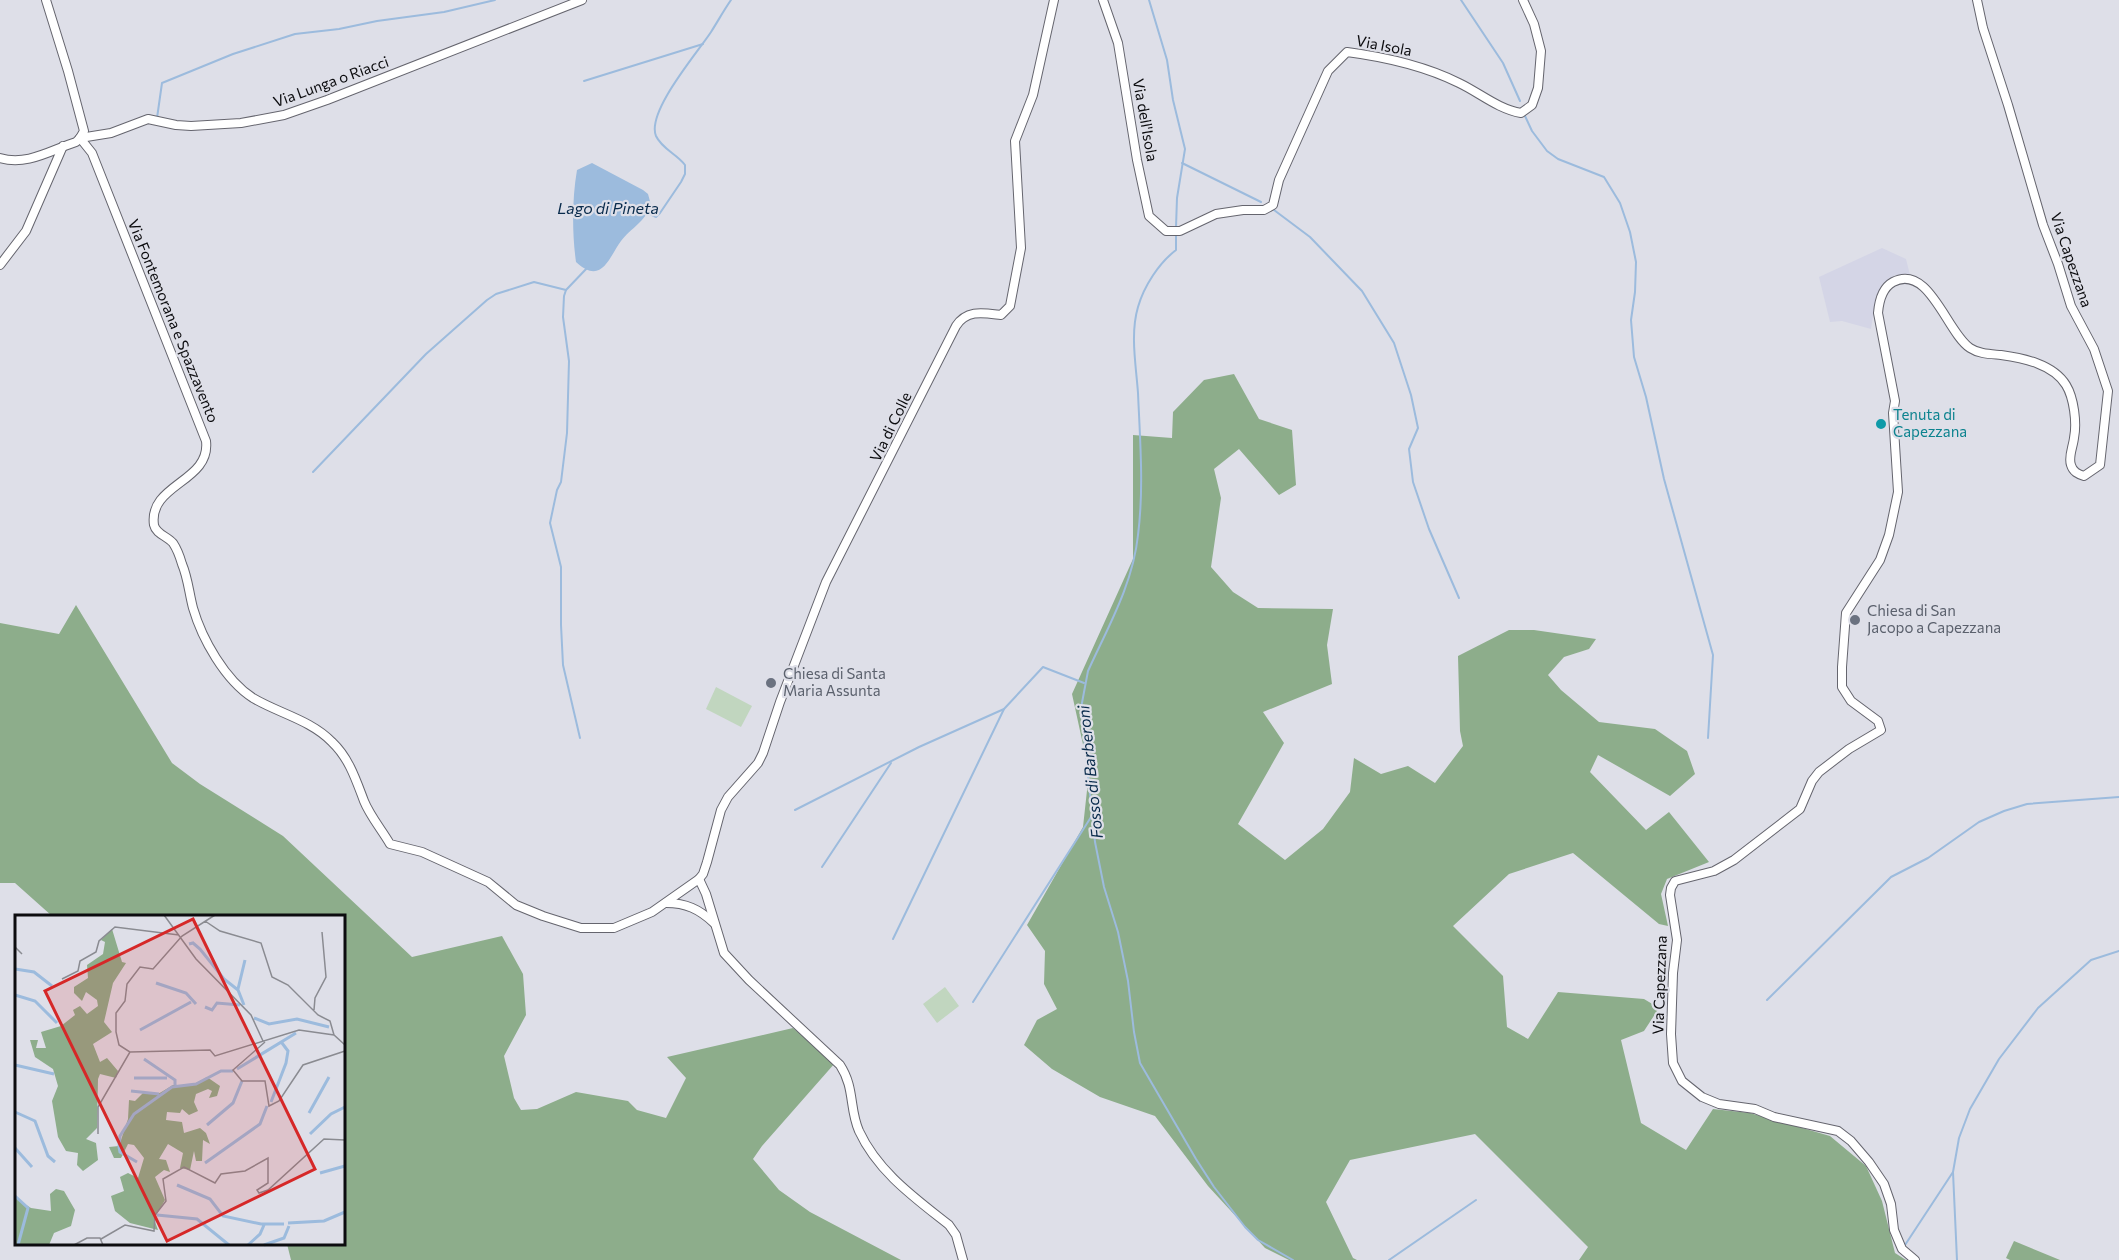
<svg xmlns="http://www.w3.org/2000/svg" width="2119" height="1260" font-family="Commissioner,sans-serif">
	<rect width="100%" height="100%" fill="#dedfe8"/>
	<path fill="#d4d5e6" d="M1882,248L1906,259L1910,275H1895L1885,282L1876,296L1871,329L1842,321L1830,322L1819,277Z"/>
	<g fill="#c1d6bf">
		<path d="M716,687L752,706L741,727L706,709Z"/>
		<path d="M945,987L959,1006L937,1023L923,1004Z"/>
	</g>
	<g fill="#8dad8b">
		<path d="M1234,374L1259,419L1292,430L1296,485L1279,495L1239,449L1214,469L1221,498L1211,567L1233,592L1258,608L1333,609L1327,645L1332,684L1263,712L1284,743L1238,824L1285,860L1323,829L1350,792L1354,758L1381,774L1408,766L1435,783L1463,746L1460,731L1458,656L1509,630H1534L1596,639L1589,649L1564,657L1548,675L1561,690L1599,722L1655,729L1687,751L1695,774L1670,796L1598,755L1590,772L1646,830L1669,812L1709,862L1667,879L1661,894L1668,926L1659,924L1573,853L1509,874L1453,926L1503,976L1507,1027L1528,1039L1558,992L1644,999L1659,1008L1644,1031L1621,1040L1641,1123L1686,1150L1713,1109L1750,1113L1830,1136L1866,1166L1882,1201L1895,1253L1906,1260H1579L1588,1247L1475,1134L1350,1160L1326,1202L1353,1258L1357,1260H1289L1265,1248L1208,1186L1155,1116L1100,1097L1052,1069L1024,1045L1037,1020L1057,1009L1044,984L1045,951L1027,925L1083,827L1089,772L1072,694L1133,559V435L1172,438L1173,412L1204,380Z"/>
		<path d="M76,605L172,763L200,784L283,836L412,957L502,936L523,974L526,1015L504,1056L514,1098L521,1110L537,1109L576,1092L628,1101L637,1110L666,1118L686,1078L667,1057L793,1028L835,1063L762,1146L753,1159L779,1190L810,1212L901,1260H291L287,1244H344V916H52L15,883H0V623L59,634Z"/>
		<path d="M2014,1241L2060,1260H2010L2006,1258Z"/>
	</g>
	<path fill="#9cbbdd" d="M592,163L643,190L648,194L651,205C645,222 631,228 621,241C609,257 602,286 576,262C572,233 572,199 577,170Z"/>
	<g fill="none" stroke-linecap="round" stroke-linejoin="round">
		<g stroke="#9cbbdd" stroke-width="2">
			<path d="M1149,0L1167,60L1173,100L1185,149L1177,198L1176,227"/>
			<path d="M1461,0L1503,63L1520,101"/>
			<path d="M584,81L703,44"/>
			<path d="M1525,116L1532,131L1547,151L1558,159L1604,177L1620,203L1630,232L1636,262L1635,292L1631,320L1634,357L1646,397L1664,479L1713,655L1708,738"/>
			<path d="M157,118L162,83L233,54L295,34L339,29L377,21L444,12L495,0"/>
			<path d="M1182,163L1261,202"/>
			<path d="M1274,210L1310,237L1362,291L1394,343L1411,395L1418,428L1409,449L1413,482L1429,529L1459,598"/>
			<path d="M646,212L656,217L660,213L681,182L685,174V165C677,154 662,149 656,136C646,112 698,52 711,32C718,21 724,10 731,0"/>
			<path d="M1176,233V250C1159,263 1144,286 1138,307C1130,334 1136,365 1138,393C1140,440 1144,488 1138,535C1133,584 1108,627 1088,671L1081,708L1095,842L1104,887L1118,932L1128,981L1134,1032L1140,1063L1196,1159L1214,1187L1245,1227L1258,1240L1293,1260"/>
			<path d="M313,472L426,354L487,300L496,294L534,282L566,290"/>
			<path d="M580,738L563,665L561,625V567L550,523L557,490L561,482L567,433L569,361L563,317L564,296L566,290L588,267"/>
			<path d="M795,810L919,747L1004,709"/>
			<path d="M822,867L891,763"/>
			<path d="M893,939L1004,709L1043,667L1084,683"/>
			<path d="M1767,1000L1891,877L1928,858L1979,822L2004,811L2027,804L2119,797"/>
			<path d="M973,1002L1093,814"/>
			<path d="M1905,1245L1953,1172"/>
			<path d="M1389,1260L1476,1200"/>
			<path d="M1957,1260L1953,1172L1959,1138L1970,1109L1999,1059L2038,1008L2091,960L2119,951"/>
		</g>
		<g stroke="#65656e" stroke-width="10">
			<g id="minor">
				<path d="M1103,0L1118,43L1137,160L1149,216L1166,231H1180L1216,214L1243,210H1264L1273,205L1279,180L1328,71L1347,52C1385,57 1425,66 1459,83C1480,93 1498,109 1521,113L1532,105L1538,88L1541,51L1534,24L1523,0"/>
				<path d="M80,138L92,153L206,441C211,482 148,484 154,525C156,534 167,536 173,543C177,549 180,557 182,564C188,578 189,593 193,608C202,639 225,680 253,698C278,713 311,720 332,742C349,758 356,780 364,801C370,816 382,830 390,844L422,852L488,882L516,905L543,916L581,928H614L652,912L699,879L706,894L724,953L749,980L840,1065C855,1088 849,1108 859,1131C878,1172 915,1198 949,1225L956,1235L963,1260"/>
				<path d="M80,138L111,133L148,119L176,125L191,126L241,123L284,115L327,100L582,0"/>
				<path d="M0,158C27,166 51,150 76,142L80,138L84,131L68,71L46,0"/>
				<path d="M0,265L26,231L63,146"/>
				<path d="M699,879L703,874L707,862L721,810L728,797L758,763L763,753L780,702L826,582L956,326C967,309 984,313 1001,315L1010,306L1021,248L1015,141L1033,95L1054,0"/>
				<path d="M666,903C686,903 699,909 714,923"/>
				<path d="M1915,1260L1902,1249L1894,1230L1891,1204L1884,1184L1869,1162L1851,1141L1838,1131L1774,1117L1755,1109L1719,1104L1702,1097L1682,1081L1673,1063L1671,1034L1673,973L1677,940L1670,895L1671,888L1675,881L1714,871L1734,860L1800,809L1812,781L1819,772L1849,749L1881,730L1878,721L1851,701L1842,687V667L1846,613L1880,560L1889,535L1898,492L1893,413L1895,401L1878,313C1879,301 1882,288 1893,282C1929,263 1947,333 1970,348C1979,354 1990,354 2001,355C2023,358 2053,364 2066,385C2074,398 2077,423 2074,438C2073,447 2068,457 2071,465C2073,472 2078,474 2084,476L2100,465L2108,391L2094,349L2071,306L2058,264L2043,225L2008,105L1983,28L1977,0"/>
			</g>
		</g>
		<use href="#minor" stroke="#fff" stroke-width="8"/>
	</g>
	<circle fill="#0f9aa8" stroke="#dedfe8" stroke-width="2" cx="1881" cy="424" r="6"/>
	<g fill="#6b7280" stroke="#dedfe8" stroke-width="2">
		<circle cx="1855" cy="620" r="6"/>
		<circle cx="771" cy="683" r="6"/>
	</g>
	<g text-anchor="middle" stroke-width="4.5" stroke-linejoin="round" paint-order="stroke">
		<g font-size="15" fill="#0c0c0f" stroke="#dedfe8">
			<text transform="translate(1384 46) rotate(11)" y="5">Via Isola</text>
			<text transform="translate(331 82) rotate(-20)" y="5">Via Lunga o Riacci</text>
			<text transform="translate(1145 120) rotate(80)" y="5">Via dell'Isola</text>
			<text transform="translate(2071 260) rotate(71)" y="5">Via Capezzana</text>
			<text transform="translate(173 321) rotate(68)" y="5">Via Fontemorana e Spazzavento</text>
			<text transform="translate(891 427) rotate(-64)" y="5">Via di Colle</text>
			<text transform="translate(1660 985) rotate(-88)" y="5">Via Capezzana</text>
		</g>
		<g font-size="15" fill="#0d838f" stroke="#dedfe8" text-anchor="start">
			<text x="1893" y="420">Tenuta di<tspan x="1893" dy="17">Capezzana</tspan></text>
		</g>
		<g font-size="15" fill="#5b616d" stroke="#dedfe8" text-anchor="start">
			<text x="1867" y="616">Chiesa di San<tspan x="1867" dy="17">Jacopo a Capezzana</tspan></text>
			<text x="783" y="679">Chiesa di Santa<tspan x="783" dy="17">Maria Assunta</tspan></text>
		</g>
		<g font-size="16" font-style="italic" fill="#082a4b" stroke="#dedfe8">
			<text x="608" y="214">Lago di Pineta</text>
			<text transform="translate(1090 772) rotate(-96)" y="6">Fosso di Barberoni</text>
		</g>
	</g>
	<g transform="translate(15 915)">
		<rect width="330" height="330" fill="#dedfe8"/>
		<path d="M97,14L107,47L111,48L98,68L89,107L97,117L78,129L85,147L92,143L103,156L101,163L85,159L83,164L82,213L71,224L81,228L83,245L68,256L62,250L63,238L51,236L43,222L37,186L43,171L38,154L20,142L15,125H23L21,133H31L26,117L46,111L60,100L58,95L65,91L72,99L83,91L82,85L71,77L67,86L59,78V72L73,63L72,50L88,39L90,27L86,25ZM192,162L205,171L202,181L194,183L197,176L193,174L181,179L179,187L183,196L174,200L167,194L165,198L152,197L151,205L167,207L169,218L185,213L191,218L195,229L188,225L187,246H181L179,236L175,255L165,253L168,238L153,229L144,244L151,245L155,257L149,255L140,262L150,285L139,304L143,315L115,308L100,296L96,281L109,276L105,262L113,258L123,263L129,243L119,230L113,229L106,243H99L94,232L104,231L113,204L114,185L120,186L128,178L143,179L158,170H178ZM41,274L49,276L60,295L56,311L39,318L34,330H0V283L16,293L36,296L35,279Z" fill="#8dad8b"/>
		<path fill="none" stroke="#9cbbdd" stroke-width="3" d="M174,29L178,28L185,34L209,64L223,75L229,90M0,54L19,57L37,71M141,68L171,78L181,89M223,74L230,45M0,80L20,86L42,108M190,92L197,95L202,88L225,90M239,103L254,109L282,104L314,112M125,115L176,87M129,144L160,165V170M0,150L39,159M222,154L281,118M119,163H152M116,176L144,179M256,187L271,148L273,136L267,128M0,197L20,206L33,241L40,247M294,198L314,162M192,210L218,188L227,166M295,219L316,199L330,192M0,233L17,252M122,247L105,237L104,232L105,221L119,199L157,172L181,169L206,156H218M190,248L245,209L252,191M305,258L330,251M162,270L195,284L208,301L246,309H269M0,281L13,293L3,330M142,300L182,304L214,330M273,308L309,306L330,297M233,330L245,319L249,310M249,330L269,323L274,311"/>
		<path fill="none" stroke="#8a8b91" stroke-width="1.5" d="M149,0L181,44L236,100L248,126M190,6L205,16L246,28L257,62L273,70L303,100L315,106L319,120M0,14V32L7,39M47,64L63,56L65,46L81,37L84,26L100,12L164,20M299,95L300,83L311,62L307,17M250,127L218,155L227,166H250L254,191L264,186L288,150L330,136M115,137L195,135L200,141L284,115L319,120L330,130M83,219V192L115,137L104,130L101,117V98L110,86L112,69L125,52L138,54L167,21L200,0M86,324L110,310L139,316L140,300L151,286L148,264L169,252L200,268L206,259L230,256L253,243V268L242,275L244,278L253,275L309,224L330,225M59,330L72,323H85L88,330"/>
		<path fill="#d62828" fill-opacity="0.15" stroke="#d62828" stroke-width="3" d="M178,4L300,254L152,326L30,76Z"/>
		<rect width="330" height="330" fill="none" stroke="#0c0c0f" stroke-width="3"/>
	</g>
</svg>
